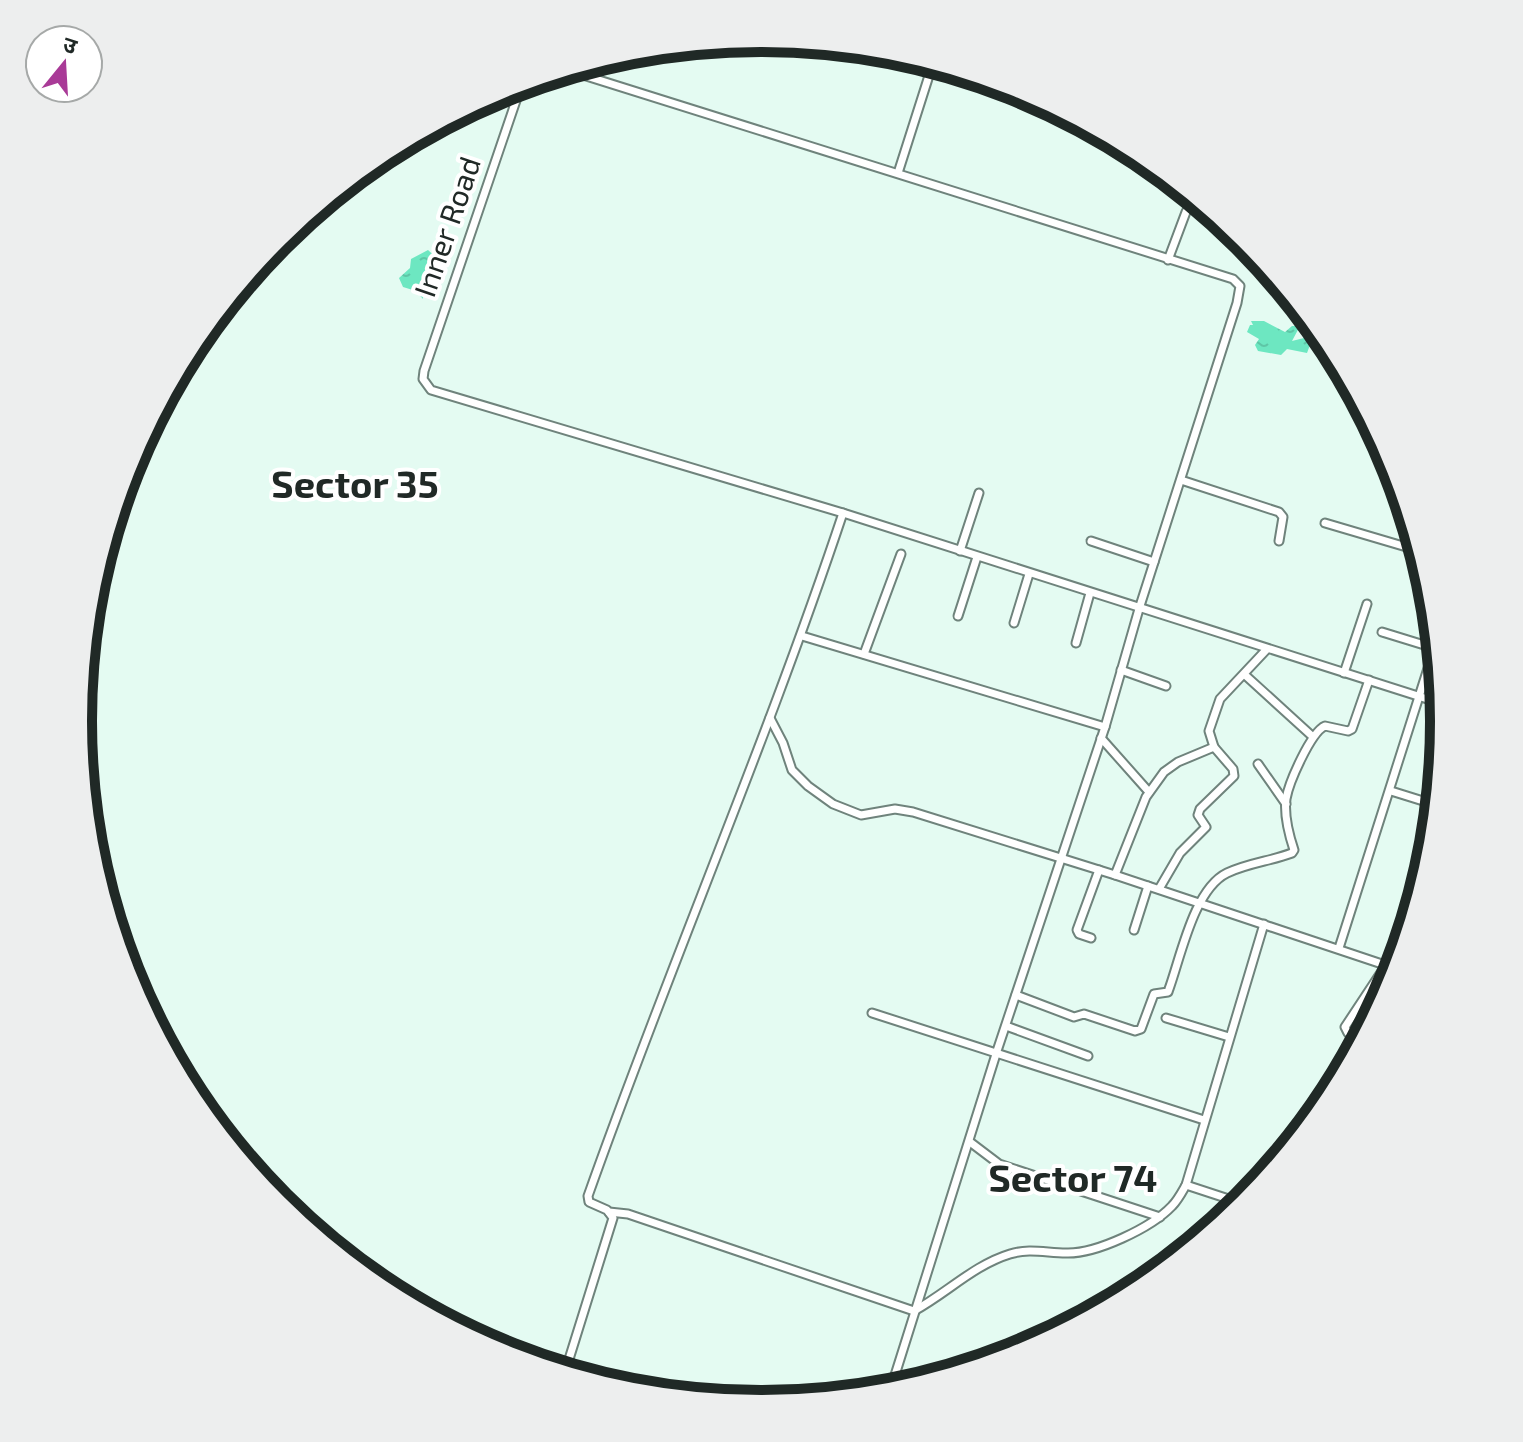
<svg xmlns="http://www.w3.org/2000/svg" width="1523" height="1442" font-family="'Exo 2','Noto Sans Devanagari',sans-serif">
	<defs>
		<pattern id="water-ripples" width="26" height="14" patternUnits="userSpaceOnUse" patternTransform="scale(2)"><rect width="26" height="14" fill="#6de7c1"/><path d="M2 4q2-2 4 0t4 0M15 11q2-2 4 0t4 0" fill="none" stroke="#5ec6a6"/></pattern>
	</defs>
	<rect width="100%" height="100%" fill="#e4fbf2"/>
	<g fill="url(#water-ripples)">
		<path d="M428,250L441,262L436,273C424,279 422,285 423,299L416,291L403,287L399,278L410,268L411,259Z"/>
		<path d="M1311,319L1333,349L1320,351L1317,344L1310,345L1307,353L1287,349L1281,355L1258,351L1255,345L1259,339L1247,332L1250,325H1253L1251,321H1264L1285,332L1292,326H1300L1292,341L1308,337Z"/>
	</g>
	<g fill="none" stroke-linecap="round" stroke-linejoin="round">
		<g stroke="#6f837c" stroke-width="11">
			<g id="street">
				<path d="M567,70L1233,279L1240,286L1237,303L1139,609L1105,727L997,1051L890,1391"/>
				<path d="M522,83L424,371L423,379L431,390L843,513L1443,704"/>
				<path d="M898,173L933,63"/>
				<path d="M1168,260L1186,212L1195,198"/>
				<path d="M1181,480L1279,512L1283,517L1279,541"/>
				<path d="M1325,523L1420,551"/>
				<path d="M1091,541L1154,562"/>
				<path d="M960,551L979,493"/>
				<path d="M958,616L977,557"/>
				<path d="M1014,623L1029,574"/>
				<path d="M1382,632L1434,648"/>
				<path d="M802,636L1105,727"/>
				<path d="M1076,643L1090,593"/>
				<path d="M864,654L901,554"/>
				<path d="M1121,670L1166,686"/>
				<path d="M1344,673L1367,604"/>
				<path d="M1245,675L1312,736"/>
				<path d="M770,718L783,743L792,770L808,786L833,804L861,815L895,809L913,812L1115,875L1397,969"/>
				<path d="M1101,738L1149,792"/>
				<path d="M1258,764L1286,804"/>
				<path d="M1391,791L1436,805"/>
				<path d="M1115,875L1146,797L1164,772L1178,762L1214,747L1209,731L1220,699L1267,649"/>
				<path d="M1159,889L1180,853L1206,827L1198,815L1200,809L1234,776L1233,769L1214,747"/>
				<path d="M1134,930L1148,886"/>
				<path d="M1091,938L1079,934L1077,930L1099,870"/>
				<path d="M1339,948L1437,640"/>
				<path d="M1016,995L1074,1017L1084,1014L1135,1031L1141,1029L1154,994L1168,992L1169,989C1181,956 1194,889 1227,873C1248,863 1271,861 1292,853L1294,850C1289,835 1284,815 1286,799C1289,782 1311,732 1325,726L1348,731L1352,729L1369,680"/>
				<path d="M872,1013L1204,1120"/>
				<path d="M1166,1018L1229,1037"/>
				<path d="M1006,1026L1088,1056"/>
				<path d="M1360,1037L1348,1033L1345,1027L1386,965"/>
				<path d="M970,1142L999,1164L1160,1217"/>
				<path d="M1186,1185L1244,1204"/>
				<path d="M609,1212L628,1214L914,1311C947,1293 974,1265 1010,1254C1029,1248 1047,1253 1066,1253C1096,1254 1151,1228 1172,1206C1178,1200 1182,1192 1186,1185L1264,924"/>
				<path d="M565,1372L613,1218L607,1210L589,1202L588,1196C669,967 766,744 843,513"/>
			</g>
		</g>
		<use href="#street" stroke="#fff" stroke-width="7"/>
	</g>
	<g text-anchor="middle" stroke-width="8" stroke-linejoin="round" paint-order="stroke">
		<g font-size="30" fill="#202926" stroke="#fff">
			<text transform="translate(448 227) rotate(-71)" y="10">Inner Road</text>
		</g>
		<g font-size="38" font-weight="bold" fill="#202926" stroke="#fff">
			<text x="355" y="498">Sector 35</text>
			<text x="1073" y="1192">Sector 74</text>
		</g>
	</g>
	<path d="M0 0H1523V1442H0ZM92 721a669 669 0 1 1 1338 0a669 669 0 1 1-1338 0Z" fill="#edeeee" fill-rule="evenodd"/>
	<path fill="none" stroke="#202926" stroke-width="10" d="M92 721a669 669 0 1 1 1338 0a669 669 0 1 1-1338 0Z"/>
	<g transform="translate(64 64) rotate(18)"><circle r="38" fill="#ffffff" stroke="#a6a9a8" stroke-width="2"/>
	<path d="M0-6L14 30L0 20L-14 30Z" fill="#a93a97"/>
	<text y="-12" font-size="22" font-weight="bold" text-anchor="middle" fill="#202926">उ</text>
	</g>
</svg>
